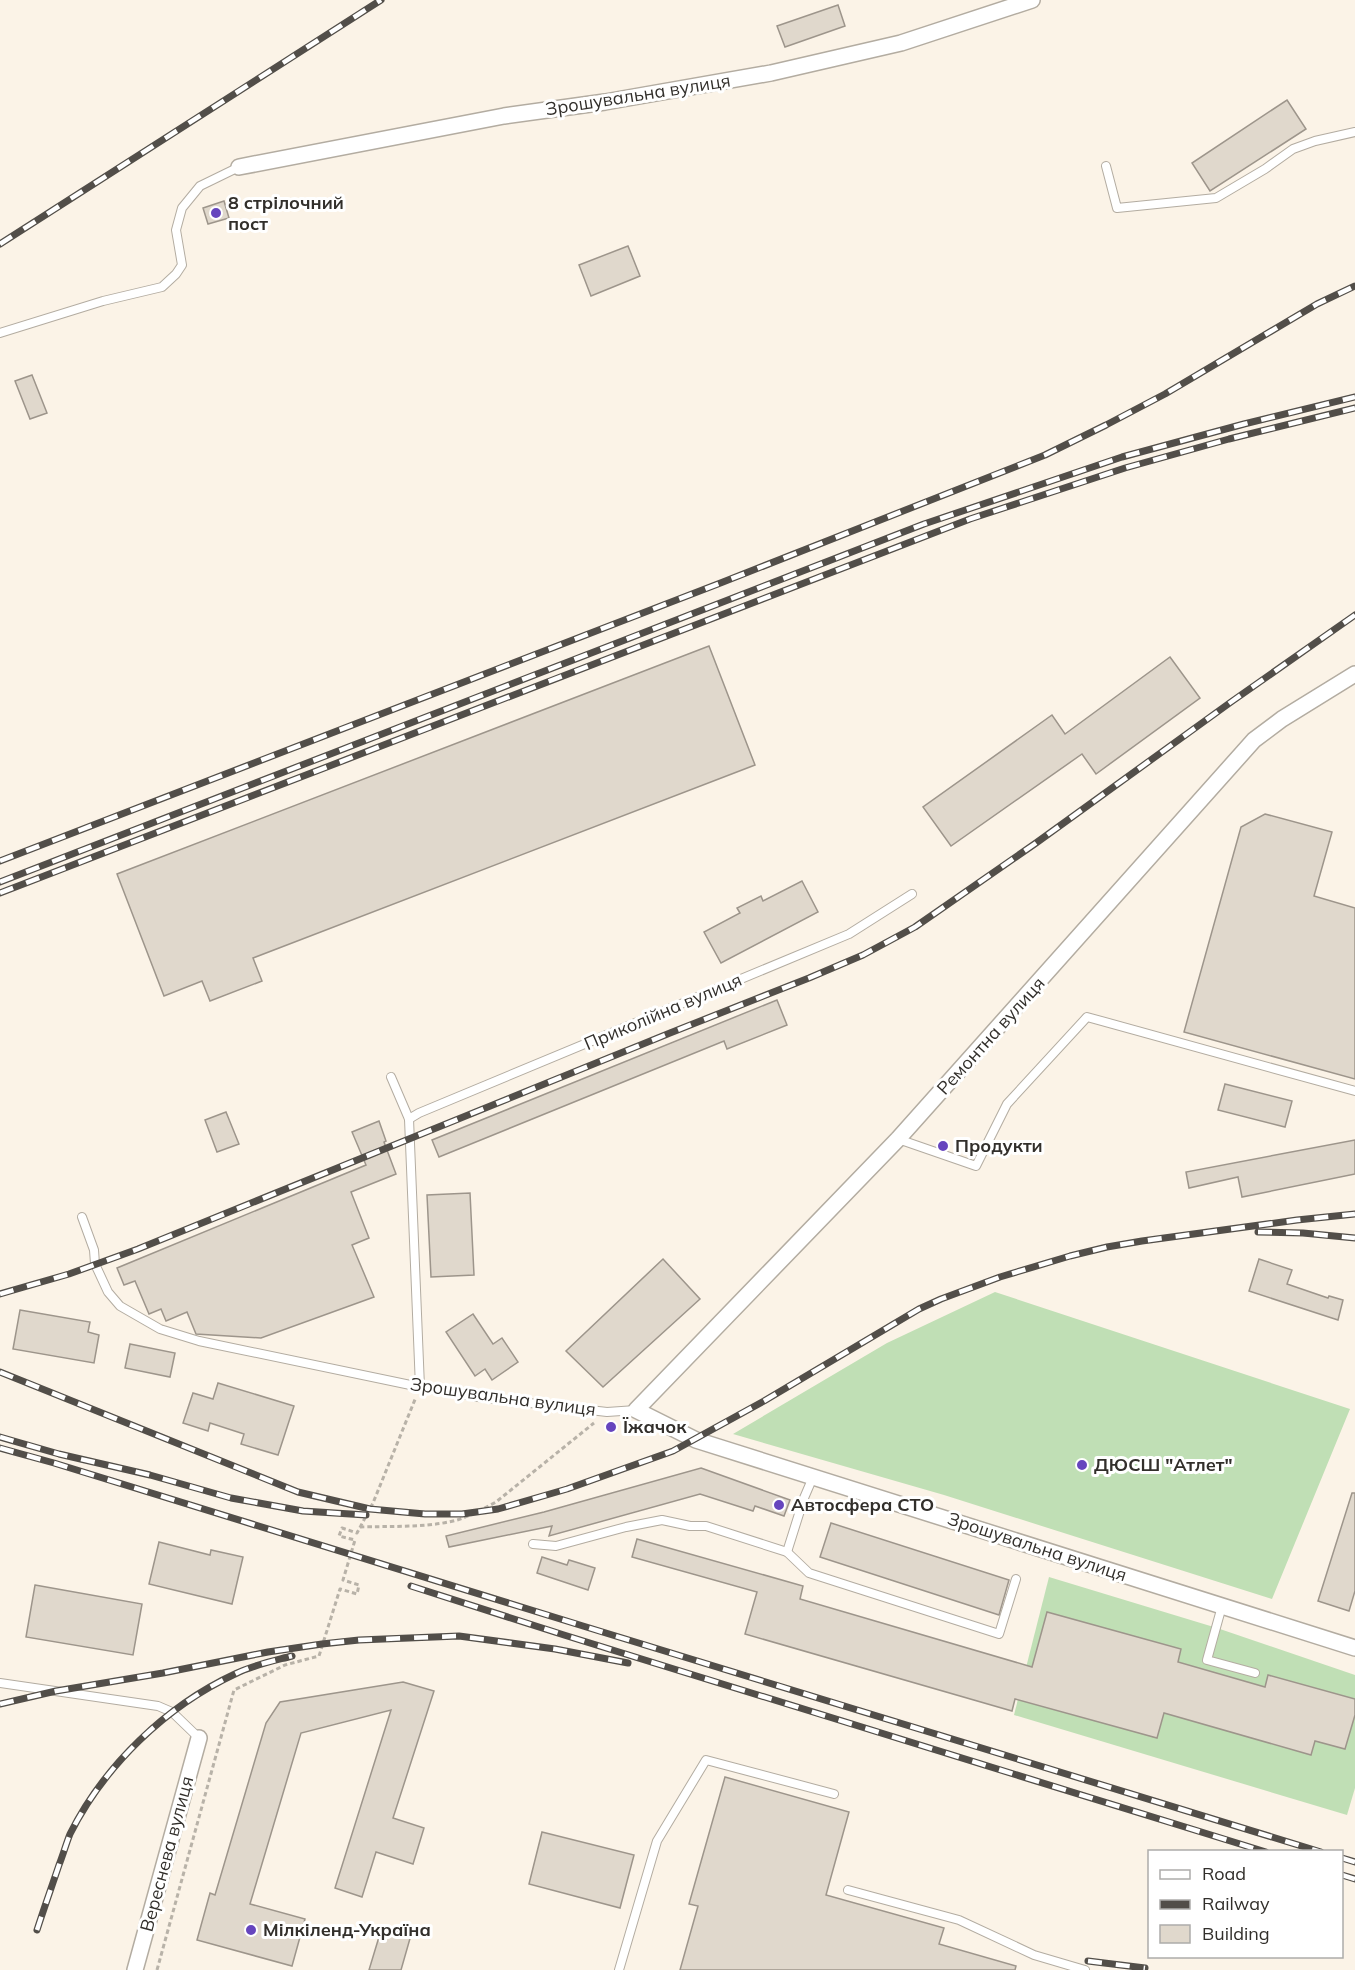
<svg xmlns="http://www.w3.org/2000/svg" width="1355" height="1970" font-family="Mulish,sans-serif">
	<rect width="100%" height="100%" fill="#fbf3e7"/>
	<g fill="#c0dfb5">
		<path d="M995,1292L1350,1409L1272,1599L944,1495L733,1434L887,1343Z"/>
		<path d="M1049,1577L1217,1628L1355,1675V1788L1347,1815L1014,1715Z"/>
	</g>
	<g fill="#e0d8cc" stroke="#9d958b" stroke-width="1.5">
		<path d="M838,5L845,26L785,47L777,26Z"/>
		<path d="M1287,100L1306,129L1210,191L1192,163Z"/>
		<path d="M224,201L229,218L208,224L203,208Z"/>
		<path d="M628,246L640,276L591,296L579,265Z"/>
		<path d="M32,375L47,413L30,419L15,381Z"/>
		<path d="M709,646L755,765L253,958L262,981L210,1001L202,981L164,996L117,874Z"/>
		<path d="M1170,657L1200,698L1096,774L1082,754L951,846L923,807L1052,715L1065,734Z"/>
		<path d="M1265,814L1332,832L1314,896L1355,908V1079L1184,1032L1241,827Z"/>
		<path d="M802,881L818,912L721,963L704,932L740,913L737,908L761,896L763,901Z"/>
		<path d="M777,1000L787,1025L727,1049L724,1041L439,1157L432,1140Z"/>
		<path d="M1225,1084L1292,1101L1285,1127L1218,1110Z"/>
		<path d="M226,1112L239,1144L217,1152L205,1120Z"/>
		<path d="M379,1121L386,1141L384,1142L396,1174L351,1192L369,1238L352,1245L374,1297L261,1338L196,1334L187,1312L166,1321L161,1309L149,1314L135,1281L124,1285L117,1268L366,1165L352,1132Z"/>
		<path d="M1355,1140V1174L1242,1197L1238,1177L1189,1188L1186,1172Z"/>
		<path d="M470,1193L474,1275L431,1277L427,1195Z"/>
		<path d="M663,1259L700,1299L603,1387L566,1351Z"/>
		<path d="M1259,1259L1292,1270L1287,1284L1328,1298L1329,1296L1343,1300L1338,1320L1249,1291Z"/>
		<path d="M20,1310L90,1322L88,1332L99,1335L94,1363L13,1349Z"/>
		<path d="M473,1314L493,1344L502,1338L518,1362L492,1380L485,1369L475,1376L446,1332Z"/>
		<path d="M130,1344L175,1353L170,1377L125,1368Z"/>
		<path d="M218,1383L294,1406L278,1455L241,1444L244,1434L210,1423L208,1431L183,1423L193,1393L213,1399Z"/>
		<path d="M701,1468L790,1500L784,1516L755,1506L753,1511L700,1494L549,1536L552,1526L449,1547L446,1536L544,1512Z"/>
		<path d="M1352,1493H1355V1591L1349,1611L1318,1601Z"/>
		<path d="M831,1523L1009,1580L999,1615L820,1557Z"/>
		<path d="M637,1539L803,1586L800,1599L1032,1667L1047,1612L1181,1649L1178,1662L1265,1687L1268,1675L1355,1699V1715L1345,1749L1315,1741L1311,1755L1164,1713L1157,1738L1015,1699L1012,1711L745,1634L757,1592L632,1557Z"/>
		<path d="M159,1542L210,1555L211,1550L243,1557L232,1604L149,1584Z"/>
		<path d="M542,1557L567,1565L569,1560L595,1568L588,1590L537,1573Z"/>
		<path d="M35,1585L142,1604L133,1655L26,1637Z"/>
		<path d="M403,1682L434,1691L393,1818L424,1828L413,1864L376,1852L362,1897L335,1888L391,1710L301,1733L250,1904L305,1919L292,1966L197,1940L210,1893L215,1895L266,1723L280,1702Z"/>
		<path d="M725,1777L849,1812L826,1895L944,1928L939,1944L1016,1966L1015,1970H680L698,1906L689,1904Z"/>
		<path d="M542,1832L634,1855L620,1908L529,1884Z"/>
		<path d="M382,1927L411,1935L401,1970H369Z"/>
	</g>
	<g fill="none" stroke-linecap="round" stroke-linejoin="round">
		<g stroke="#b3aca1" stroke-width="10">
			<g id="lane">
				<path d="M1106,166L1117,208L1216,198L1265,169L1293,149L1315,141L1355,132"/>
				<path d="M0,333L103,301L162,287L176,274L182,265L176,230L182,208L200,186L239,167"/>
				<path d="M391,1077L409,1119L420,1387"/>
				<path d="M409,1119L419,1113L849,934L912,894"/>
				<path d="M898,1139L976,1166L1007,1104L1087,1017L1355,1091"/>
				<path d="M82,1217L94,1250L95,1264L108,1292L120,1306L160,1329L199,1341L420,1387L478,1397L607,1412L636,1410"/>
				<path d="M533,1544L556,1546L626,1527L662,1520L690,1526H706L787,1552L804,1498L813,1477"/>
				<path d="M787,1552L809,1573L999,1634L1016,1579"/>
				<path d="M1222,1606L1207,1660L1255,1673"/>
				<path d="M0,1683L158,1706L172,1712L199,1738"/>
				<path d="M848,1890L959,1920L1034,1955L1085,1970"/>
				<path d="M619,1970L657,1841L706,1760L834,1794"/>
			</g>
		</g>
		<g stroke="#b3aca1" stroke-width="18">
			<g id="street">
				<path d="M239,167L504,116L605,102L771,73L901,43L1032,0"/>
				<path d="M1355,674L1282,719L1254,740L898,1139L636,1410L696,1440L1355,1648"/>
				<path d="M135,1970L199,1738"/>
			</g>
		</g>
		<g stroke="#b8b2a8" stroke-width="3" stroke-dasharray="4.5 3" stroke-linecap="butt">
			<path d="M360,1527C389,1526 437,1528 463,1518C474,1514 485,1508 496,1502L594,1423"/>
			<path d="M157,1970L234,1690L285,1665L319,1656L340,1589L357,1594L359,1585L343,1580L355,1540L339,1536L342,1528L357,1533L373,1503L416,1397"/>
		</g>
		<use href="#lane" stroke="#fff" stroke-width="8"/>
		<use href="#street" stroke="#fff" stroke-width="15"/>
		<g stroke="#524e49" stroke-width="7">
			<g id="rail">
				<path d="M0,244L381,0"/>
				<path d="M0,861L723,582L1045,455L1106,425L1165,394L1317,304L1355,286"/>
				<path d="M0,882L924,524L1122,457L1244,424L1355,397"/>
				<path d="M0,893L970,519L1125,468L1229,439L1355,408"/>
				<path d="M1258,1232L1303,1233L1355,1238"/>
				<path d="M0,1294L69,1274L138,1249L670,1033L809,978L863,955L915,927L1036,843L1231,702L1355,615"/>
				<path d="M0,1372L298,1492L370,1509L425,1514H462L498,1509L567,1489L673,1451L764,1401L919,1309L941,1299L1000,1277L1070,1256L1107,1247L1142,1241L1297,1220L1355,1214"/>
				<path d="M0,1437L59,1454L150,1475L231,1498L303,1511L366,1515"/>
				<path d="M0,1448L54,1463L583,1626L1321,1852"/>
				<path d="M411,1586L564,1635L1266,1852"/>
				<path d="M0,1704L56,1691L163,1673L268,1652L322,1644L359,1640L459,1636L555,1649L628,1663"/>
				<path d="M1342,1858L1355,1862"/>
				<path d="M1342,1875L1355,1879"/>
				<path d="M37,1930C44,1908 52,1886 59,1865C63,1855 66,1844 70,1834C104,1766 166,1706 235,1674C253,1665 273,1661 292,1656"/>
				<path d="M1088,1961L1145,1968"/>
			</g>
		</g>
		<use href="#rail" stroke="#fff" stroke-width="4.5" stroke-dasharray="14" stroke-linecap="butt"/>
	</g>
	<g fill="#6645be" stroke="#fff" stroke-width="2">
		<circle cx="216" cy="213" r="6"/>
		<circle cx="943" cy="1146" r="6"/>
		<circle cx="611" cy="1427" r="6"/>
		<circle cx="1082" cy="1465" r="6"/>
		<circle cx="779" cy="1505" r="6"/>
		<circle cx="251" cy="1930" r="6"/>
	</g>
	<g text-anchor="middle" stroke-width="6" stroke-linejoin="round" paint-order="stroke">
		<g font-size="18" fill="#322f2b" stroke="#fff">
			<text transform="translate(638 95) rotate(-9)" y="6">Зрошувальна вулиця</text>
			<text transform="translate(663 1012) rotate(-23)" y="6">Приколійна вулиця</text>
			<text transform="translate(991 1036) rotate(-48)" y="6">Ремонтна вулиця</text>
			<text transform="translate(503 1397) rotate(8)" y="6">Зрошувальна вулиця</text>
			<text transform="translate(1037 1547) rotate(18)" y="6">Зрошувальна вулиця</text>
			<text transform="translate(167 1854) rotate(-75)" y="6">Вереснева вулиця</text>
		</g>
		<g font-size="18" font-weight="bold" fill="#322f2b" stroke="#fff" text-anchor="start">
			<text x="228" y="209">8 стрілочний<tspan x="228" dy="21">пост</tspan></text>
			<text x="955" y="1152">Продукти</text>
			<text x="623" y="1433">Їжачок</text>
			<text x="1094" y="1471">ДЮСШ "Атлет"</text>
			<text x="791" y="1511">Автосфера СТО</text>
			<text x="263" y="1936">Мілкіленд-Україна</text>
		</g>
	</g>
	<rect x="1148" y="1850" width="195" height="108" fill="#ffffff" stroke="#adacaa" stroke-width="1.5"/>
	<rect x="1160" y="1870" width="30" height="9" fill="#ffffff" stroke="#adacaa" stroke-width="1.5"/>
	<text x="1202" y="1880" font-size="18" fill="#322f2b">Road</text>
	<rect x="1160" y="1900" width="30" height="9" fill="#524e49" stroke="#adacaa" stroke-width="1.5"/>
	<text x="1202" y="1910" font-size="18" fill="#322f2b">Railway</text>
	<rect x="1160" y="1925" width="30" height="18" fill="#e0d8cc" stroke="#adacaa" stroke-width="1.5"/>
	<text x="1202" y="1940" font-size="18" fill="#322f2b">Building</text>
</svg>
